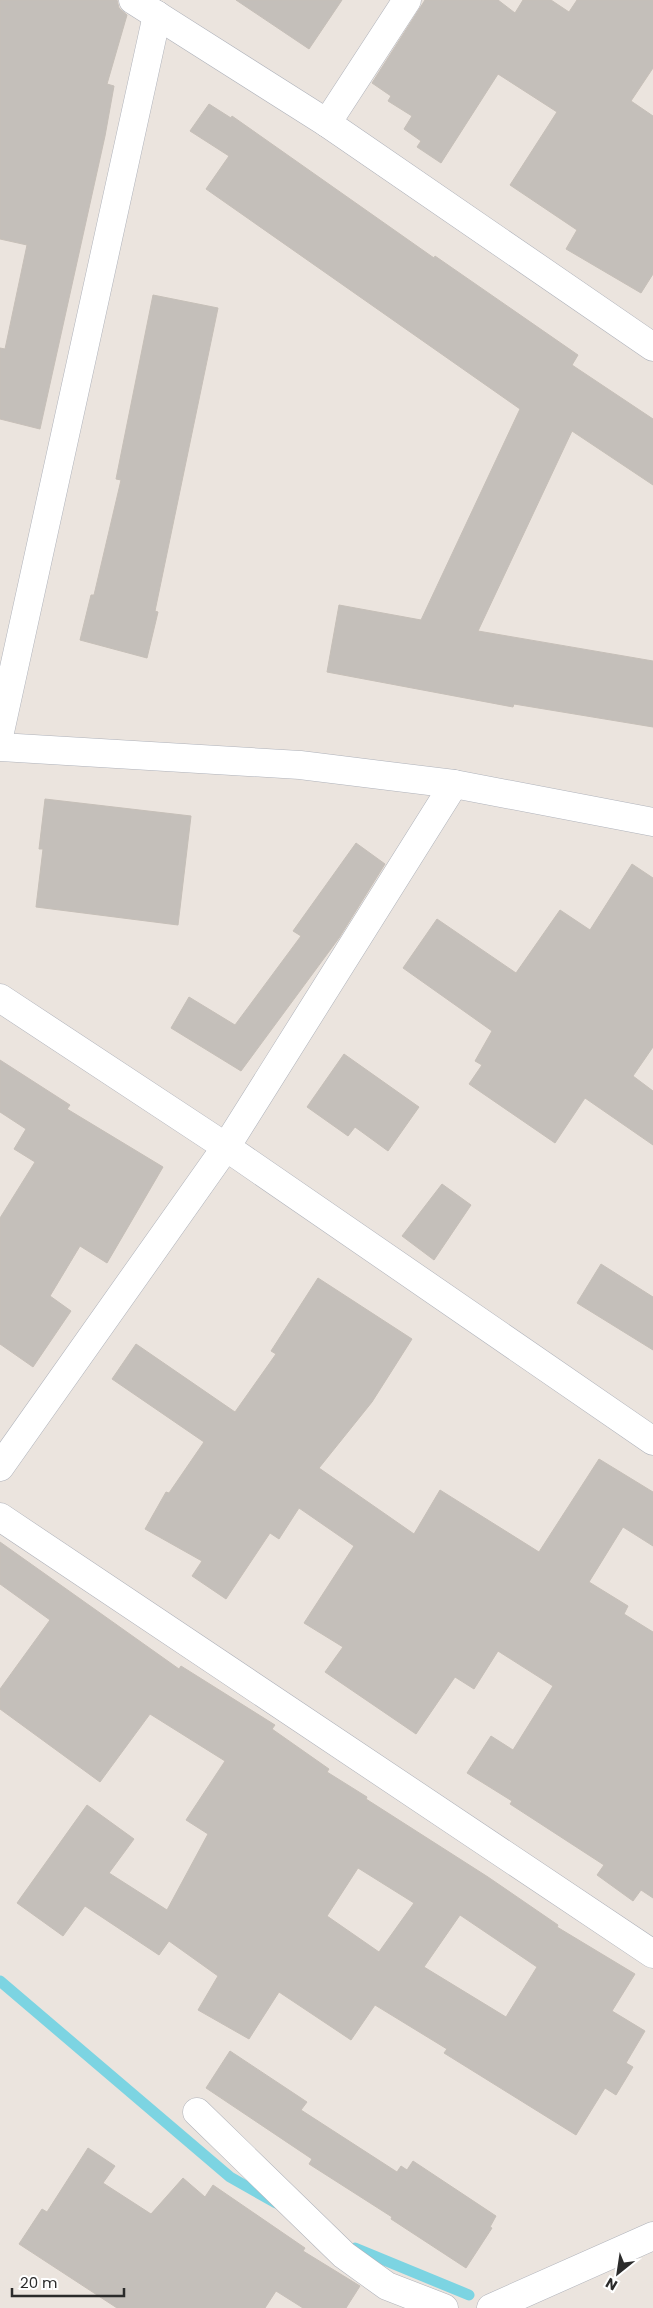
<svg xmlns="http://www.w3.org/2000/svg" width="653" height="2308" font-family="Poppins,sans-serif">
	<rect width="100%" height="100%" fill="#ebe4de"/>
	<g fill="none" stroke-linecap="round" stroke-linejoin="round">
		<g stroke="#7cd4e2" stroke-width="11">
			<path d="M0,1981L230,2177L276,2203"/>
			<path d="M355,2248L469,2295"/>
		</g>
	</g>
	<g fill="#c4bfba" stroke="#c6bfb8" fill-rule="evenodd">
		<path d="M0,0H117L119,8L127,15L107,84L114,86L105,136L40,429L0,419V348L5,349L27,245L0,239Z"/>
		<path d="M236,0H342L309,49Z"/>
		<path d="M425,0H498L515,13L523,0H551L569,12L577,0H653V68L631,101L653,116V274L641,293L566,249L577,230L510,185L557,112L498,74L441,163L417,147L421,141L404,129L412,116L388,101L391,96L372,83Z"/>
		<path d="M209,104L231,118L232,116L434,258L435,256L578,355L572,365L653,419V485L572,431L478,631L653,661V727L514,704L513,707L327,672L339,605L421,620L520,409L206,189L229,156L190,131Z"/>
		<path d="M153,295L218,308L155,611L158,612L147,658L80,640L91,595H94L121,480L116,479Z"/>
		<path d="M45,799L191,816L178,925L36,907L43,849H39Z"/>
		<path d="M356,843L385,864L339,938L241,1071L171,1028L189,997L235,1025L301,936L293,931Z"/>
		<path d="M632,864L653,878V1047L633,1076L653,1091V1145L585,1098L555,1143L469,1084L482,1065L475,1061L492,1031L403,968L437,919L516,973L560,910L590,930Z"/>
		<path d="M344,1054L419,1107L388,1151L355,1127L348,1136L307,1107Z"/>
		<path d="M0,1060L70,1105L67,1109L163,1167L107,1263L80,1246L50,1296L71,1311L33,1367L0,1344V1218L35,1162L14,1149L26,1129L0,1112Z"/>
		<path d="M442,1184L471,1205L434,1260L402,1236Z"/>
		<path d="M601,1264L653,1297V1350L577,1303Z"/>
		<path d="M318,1278L412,1339L372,1402L319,1468L414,1534L440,1490L539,1552L599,1459L653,1492V1546L623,1527L589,1582L628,1606L624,1614L653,1632V1898L641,1890L633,1901L597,1875L604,1865L510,1804L512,1801L467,1773L491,1736L513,1750L553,1686L498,1651L474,1689L455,1677L416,1734L325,1672L343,1647L304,1623L354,1546L299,1508L279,1539L270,1533L226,1599L192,1576L202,1561L145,1529L166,1492L169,1493L204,1442L112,1379L136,1344L235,1412L276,1354L271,1351Z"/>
		<path d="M0,1542L179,1669L181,1666L275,1725L272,1729L329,1769L327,1772L367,1797L366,1799L488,1877L558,1925L557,1927L635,1974L612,2011L645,2031L626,2063L633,2067L616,2095L605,2088L576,2135L444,2053L447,2049L375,2005L351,2040L279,1992L249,2039L198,2010L218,1976L169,1941L159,1955L85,1906L63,1936L17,1903L87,1805L134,1839L109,1873L167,1910L208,1834L186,1820L225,1761L150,1714L100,1782L0,1709V1689L50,1620L0,1584ZM358,1868L414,1903L379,1952L327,1916ZM460,1915L537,1967L506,2017L424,1967Z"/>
		<path d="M230,2051L307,2102L301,2110L397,2172L401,2166L407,2170L413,2161L496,2216L490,2227L492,2228L466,2268L391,2219L392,2217L309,2164L312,2159L206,2088Z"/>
		<path d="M88,2148L115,2166L103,2183L151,2214L183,2178L205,2197L213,2185L305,2248L303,2251L360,2286L346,2308H303L276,2291L265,2308H117L19,2244L42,2209L47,2212Z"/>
	</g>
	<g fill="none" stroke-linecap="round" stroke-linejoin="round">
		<g stroke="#afb2ba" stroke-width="29">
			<g id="minor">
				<path d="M133,0L327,123L653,347"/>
				<path d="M327,123L407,0"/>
				<path d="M0,732L157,15"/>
				<path d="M0,998L226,1147L653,1441"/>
				<path d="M0,1467L226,1147L454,784"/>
				<path d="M0,1517L653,1954"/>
				<path d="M197,2112L344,2255L387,2286L444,2308"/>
				<path d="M491,2308L653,2236"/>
			</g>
		</g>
		<g stroke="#afb2ba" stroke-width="29">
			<path id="tertiary" d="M0,747L300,765L454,784L653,822"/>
		</g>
		<use href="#minor" stroke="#fff" stroke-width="28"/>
		<use href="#tertiary" stroke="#fff" stroke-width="28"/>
	</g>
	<g transform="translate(618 2273) rotate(210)" stroke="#ffffff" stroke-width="4" paint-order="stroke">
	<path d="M0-4L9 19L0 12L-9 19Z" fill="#2b2b2b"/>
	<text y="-8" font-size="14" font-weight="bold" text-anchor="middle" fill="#2b2b2b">N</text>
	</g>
	<path d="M12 2288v8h112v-8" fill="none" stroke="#2b2b2b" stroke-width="2.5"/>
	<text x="20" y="2288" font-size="15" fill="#2b2b2b" stroke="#ffffff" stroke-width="4" paint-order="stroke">20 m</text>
</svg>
